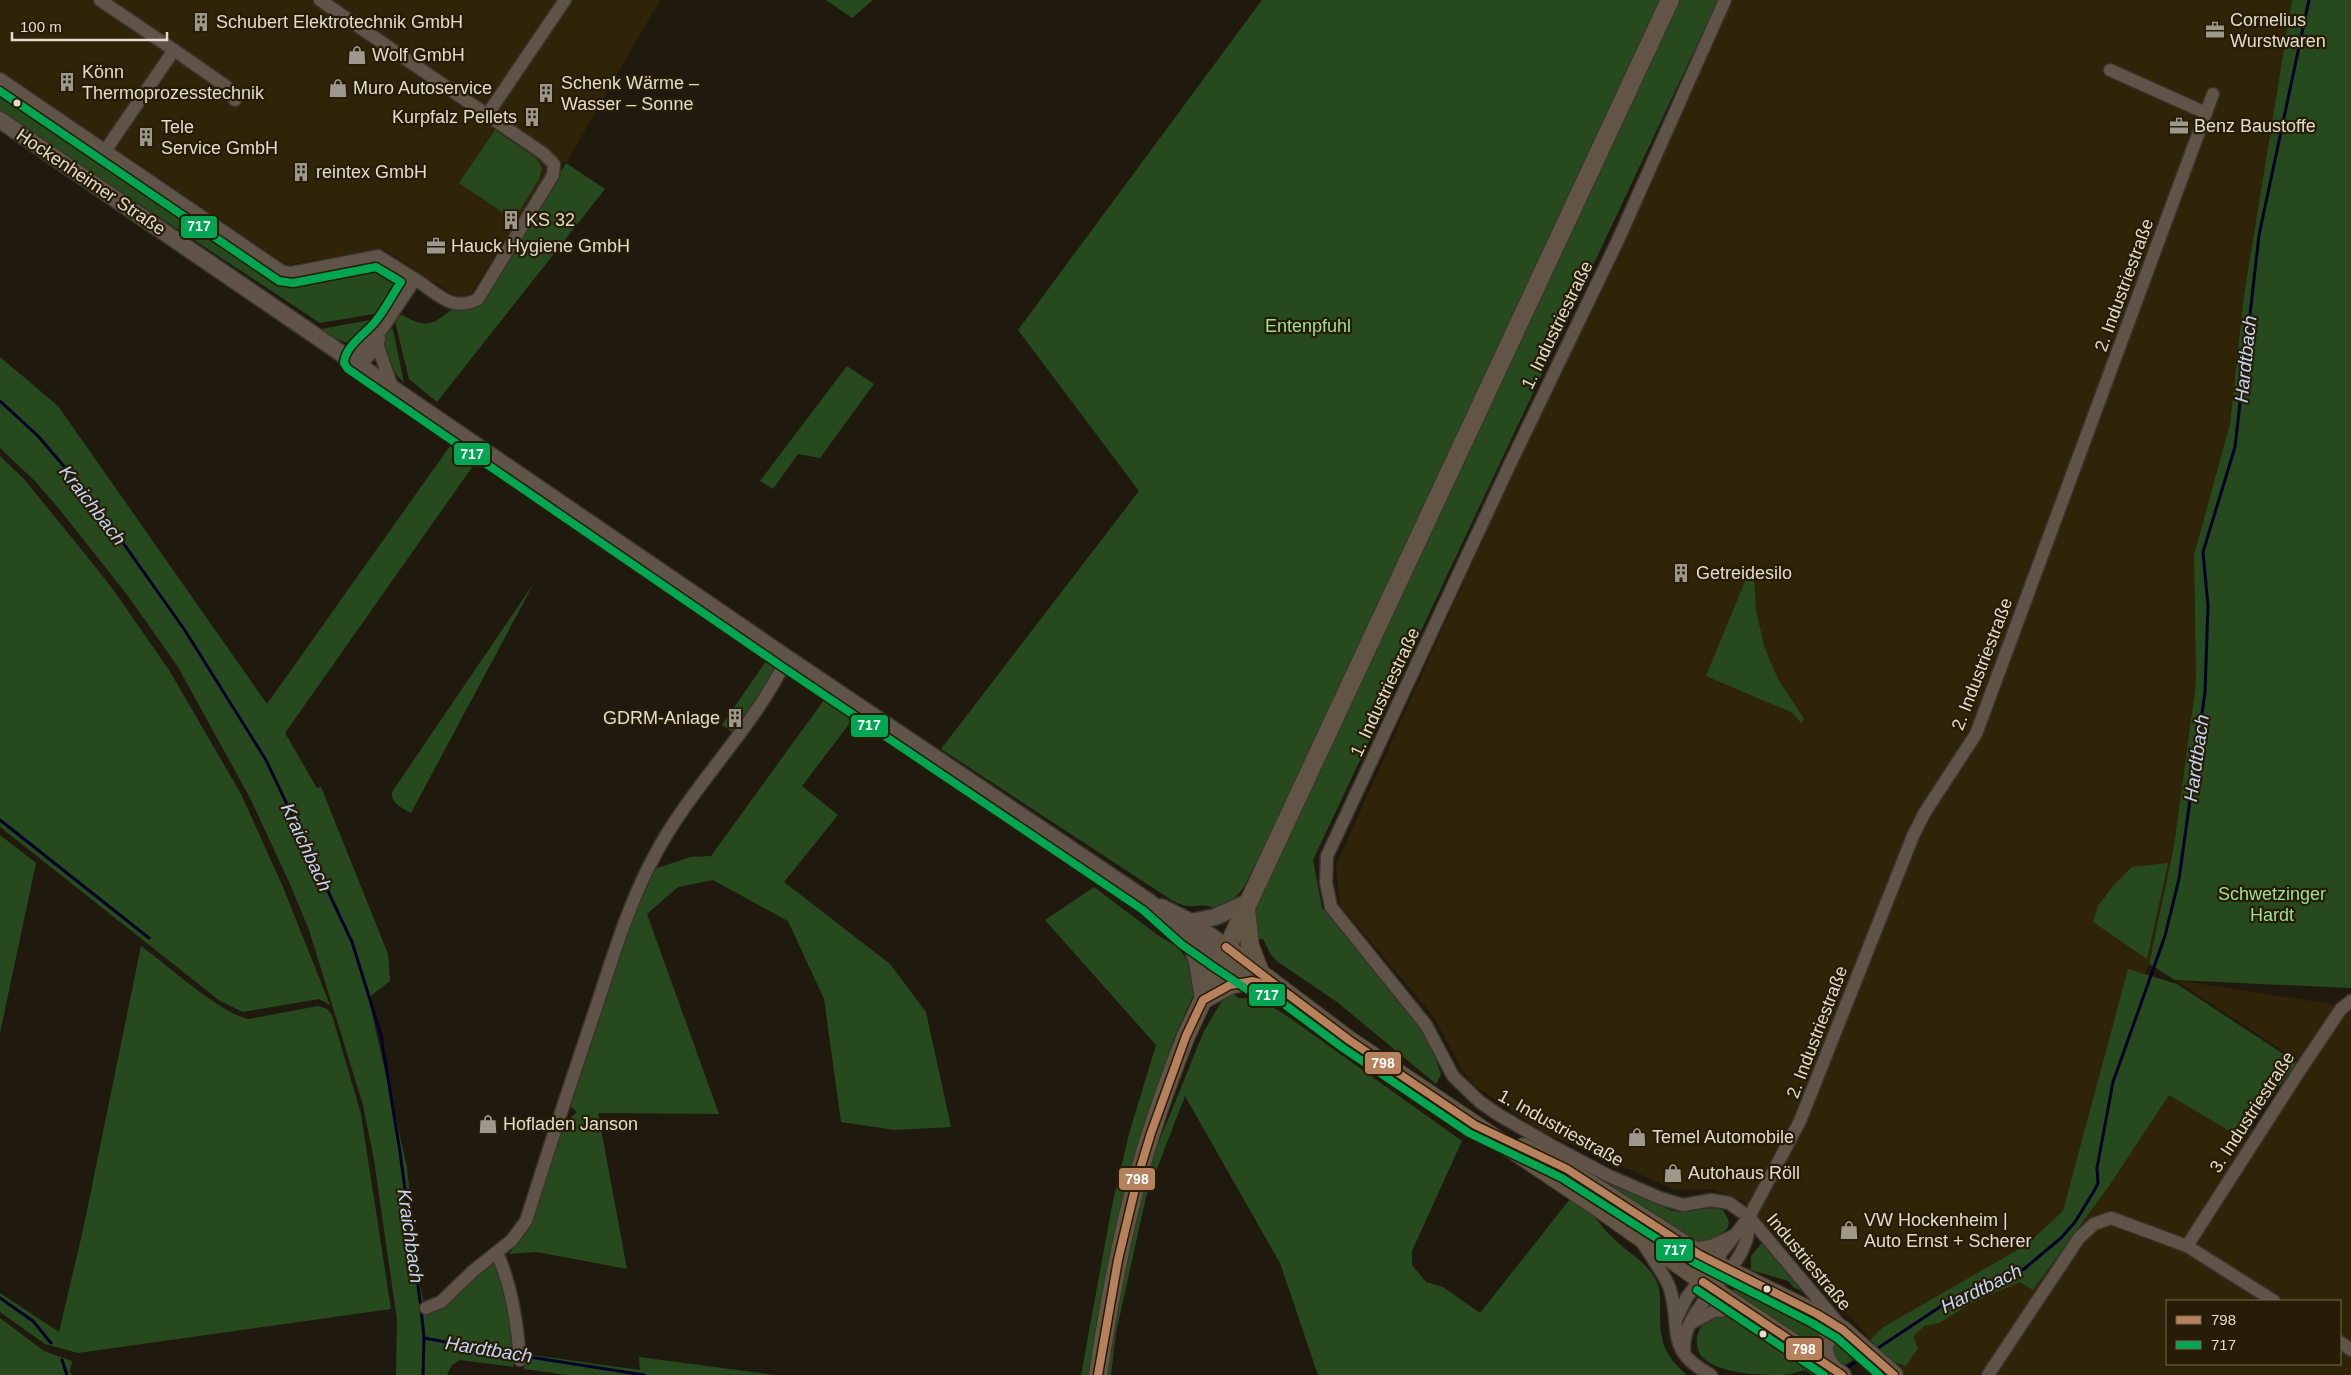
<svg xmlns="http://www.w3.org/2000/svg" width="2351" height="1375" font-family="Arial,sans-serif">
	<rect width="100%" height="100%" fill="#201a0e"/>
	<g fill="#302408" fill-rule="evenodd">
		<path d="M0,0H660L566,163L557,157L472,292L459,298L384,250H374L287,265L0,70Z"/>
		<path d="M1726,0H2292L2244,295L2230,424L2194,555L2196,681L2174,846L2149,964L2111,1081L2169,1086L2265,1136L2309,1068L2175,980L2351,1007V1375H1884L1888,1358L1743,1201L1712,1189L1676,1190L1543,1132L1475,1086L1459,1065L1434,1017L1340,905L1336,865ZM2167,1301H2340V1364H2167Z"/>
	</g>
	<g fill="#264a1e">
		<path d="M826,0H873L852,18Z"/>
		<path d="M1262,0H1718L1313,860L1322,908L1344,930L1424,1028L1441,1074L1436,1084L1337,1002L1278,962L1271,955L1263,939L1254,940L1255,911L1306,798L1291,792L1244,887C1236,897 1227,908 1214,909C1207,903 1198,907 1189,906C1184,906 1178,903 1173,901L941,749L1139,491L1018,330Z"/>
		<path d="M2292,0H2351V988L2175,980L2149,964L2174,846L2196,682L2194,555L2230,424L2244,295Z"/>
		<path d="M0,86L280,278L298,279L376,263L383,265L400,279L401,289L386,312L320,323L0,112Z"/>
		<path d="M495,130L536,158L542,168L539,179L514,220L459,183Z"/>
		<path d="M566,163L605,189L437,402L409,379L395,321L396,317L402,315C417,323 427,328 442,317C445,315 449,311 452,310C466,308 469,313 482,302Z"/>
		<path d="M381,318C358,346 352,351 321,329Z"/>
		<path d="M391,327L393,330L404,383C391,370 374,344 391,327Z"/>
		<path d="M0,357L58,406L267,704L450,446L475,463L285,733L317,788L321,787L388,954L390,981L372,995L369,1001L407,1167L419,1282L426,1311L429,1315L447,1303L494,1261L498,1267L518,1342L513,1367L460,1360L452,1365L447,1375H396L397,1320L374,1160L363,1105L309,930L289,882L250,798L178,667L128,596L60,510L35,481L0,448Z"/>
		<path d="M847,366L874,384L820,458L798,454L773,489L760,481Z"/>
		<path d="M0,456L24,479L81,549L112,588L169,670L241,794L283,887L330,1005L319,999L243,1012L220,1001L0,827Z"/>
		<path d="M1753,562L1756,611L1765,649L1778,679L1804,719L1801,723L1793,713L1706,676Z"/>
		<path d="M534,583L411,813C403,808 391,804 392,792Z"/>
		<path d="M766,661L778,671L734,733L722,725Z"/>
		<path d="M824,700L853,719L802,786L838,815L784,882L890,964L926,1012L951,1127L895,1130L841,1122L824,999L788,921L713,880L678,887L647,914L719,1114L598,1113L627,1269L537,1252L509,1254L528,1229L561,1126L577,1112L568,1104L644,884L657,868L691,857L711,856Z"/>
		<path d="M0,835L36,863L0,1033Z"/>
		<path d="M2168,863L2147,959L2093,922L2098,906L2114,885L2132,867Z"/>
		<path d="M1094,887L1159,936L1178,947L1189,963L1196,989L1173,1041L1126,1186L1091,1375H1081L1112,1206L1129,1134L1156,1045L1045,920Z"/>
		<path d="M141,946C166,964 222,1015 249,1019L318,1006L327,1009L332,1015L361,1114L391,1309L78,1353L45,1344L0,1312V1293L59,1332L83,1230Z"/>
		<path d="M2128,969L2177,984L2297,1063L2240,1137L2169,1095L2111,1183L2033,1290L2020,1282L1973,1302L1939,1323L1924,1326L1913,1337L1918,1348L1906,1366L1891,1361L1870,1340L1882,1328L2026,1245L2063,1211Z"/>
		<path d="M1231,991L1238,998C1257,998 1268,1003 1284,1014L1462,1141L1412,1251V1265L1426,1282L1443,1287L1480,1313L1574,1194C1591,1208 1598,1225 1614,1239C1630,1255 1649,1262 1658,1285C1661,1294 1660,1303 1660,1312C1660,1342 1664,1355 1687,1375H1318L1280,1263L1185,1096L1146,1197L1116,1333L1111,1375H1103L1120,1278L1149,1166L1204,1031L1222,1001Z"/>
		<path d="M1542,1153L1670,1210C1691,1216 1705,1204 1723,1210L1729,1221L1728,1228L1712,1241L1696,1243Z"/>
		<path d="M1763,1241L1805,1292L1794,1288L1788,1281L1751,1270V1256Z"/>
		<path d="M1736,1287L1815,1322L1824,1330L1816,1341L1815,1347L1739,1296L1732,1291Z"/>
		<path d="M1733,1315L1774,1346L1827,1375H1812L1805,1370C1797,1372 1789,1375 1782,1375C1759,1375 1700,1374 1697,1345C1695,1334 1701,1325 1709,1318Z"/>
		<path d="M0,1318L44,1351L72,1361L70,1372L72,1375H0Z"/>
		<path d="M1840,1338L1855,1349L1854,1351L1858,1357L1845,1365L1836,1360L1827,1342Z"/>
		<path d="M525,1354L640,1370L639,1357L775,1375H568L524,1369Z"/>
	</g>
	<g fill="none" stroke-linecap="round" stroke-linejoin="round">
		<g stroke="#030228" stroke-width="3">
			<path d="M0,401L38,436L92,499L184,629L266,760L352,942L381,1035L400,1152L421,1308L424,1338L423,1375"/>
			<path d="M0,820L149,938"/>
			<path d="M0,1298L33,1321L51,1343"/>
			<path d="M424,1338L517,1355"/>
			<path d="M1875,1350L1955,1297L2024,1269L2061,1238L2075,1222L2094,1191L2098,1183L2097,1168L2113,1082L2165,936L2179,879L2205,692L2208,606L2203,552L2235,447L2259,235L2309,0"/>
			<path d="M523,1356L644,1375"/>
			<path d="M62,1360L67,1375"/>
			<path d="M1845,1369L1865,1356"/>
		</g>
		<g stroke="#39342b" stroke-width="15">
			<g id="minor">
				<path d="M100,0L174,50L105,151"/>
				<path d="M320,0L544,154L554,164L553,175L478,299C452,313 437,293 415,279"/>
				<path d="M1725,0L1619,238L1510,464L1327,856L1326,882L1331,907L1426,1025L1453,1076L1480,1102L1499,1115L1549,1144L1609,1176L1660,1198L1683,1205L1711,1200L1729,1203L1749,1217L1838,1323"/>
				<path d="M174,50L227,87L235,100"/>
				<path d="M2110,70L2206,113"/>
				<path d="M0,79L283,272L291,273L378,256L415,279L382,329L367,343L354,361"/>
				<path d="M487,115L565,0"/>
				<path d="M377,344L392,387"/>
				<path d="M360,365L373,351L379,339"/>
				<path d="M1640,1239C1649,1254 1665,1274 1670,1289C1682,1330 1664,1350 1711,1375"/>
				<path d="M2187,1246L2300,1070L2341,1009L2351,1001"/>
				<path d="M1691,1249L1711,1246L1733,1236"/>
				<path d="M497,1253C512,1287 517,1323 520,1360"/>
				<path d="M426,1308L441,1302L473,1271L512,1240L526,1221C549,1148 573,1076 597,1005C614,953 630,900 656,853C693,784 754,728 787,658"/>
				<path d="M1676,1319L1687,1297L1749,1217L1800,1121L1913,836L1925,812L1976,734L2213,94"/>
				<path d="M1691,1323L1714,1311L1742,1309"/>
				<path d="M2340,1342L2351,1350"/>
				<path d="M1684,1351C1682,1307 1734,1279 1746,1241C1749,1234 1748,1225 1749,1217"/>
				<path d="M1988,1375L2079,1238L2094,1224L2111,1218L2187,1246L2274,1301"/>
			</g>
		</g>
		<g stroke="#39342b" stroke-width="19">
			<g id="tertiary">
				<path d="M0,120L787,658L1149,902L1188,937L1221,960"/>
				<path d="M1161,907L1191,922L1226,947"/>
				<path d="M1191,922L1215,917L1246,903"/>
				<path d="M1188,937L1197,961L1203,1000"/>
			</g>
		</g>
		<g stroke="#39342b" stroke-width="20">
			<g id="secondary">
				<path d="M1246,909L1250,946L1260,972"/>
				<path d="M1226,947L1349,1040L1596,1206L1723,1296L1842,1375"/>
				<path d="M1221,960L1253,981L1266,985"/>
				<path d="M1203,1000L1230,985L1253,981"/>
				<path d="M1523,1147L1567,1169L1714,1263L1817,1314L1843,1330L1894,1375"/>
				<path d="M1832,1368L1826,1359L1823,1345L1830,1336L1843,1330"/>
				<path d="M1098,1375C1108,1308 1120,1242 1138,1177C1151,1129 1168,1082 1186,1036L1670,0"/>
			</g>
		</g>
		<use href="#minor" stroke="#605348" stroke-width="12"/>
		<use href="#tertiary" stroke="#605348" stroke-width="16"/>
		<use href="#secondary" stroke="#625546" stroke-width="18"/>
		<g stroke="#271d07" stroke-width="11">
			<g id="bus-1">
				<path d="M1226,947L1282,990"/>
				<path d="M1703,1282L1842,1375"/>
				<path d="M1098,1375L1118,1260L1138,1176L1151,1133L1186,1036L1203,1000L1230,985L1253,981L1281,989L1349,1040L1475,1125L1567,1169L1700,1255L1817,1314L1843,1330L1894,1375"/>
			</g>
		</g>
		<g stroke="#271d07" stroke-width="11">
			<g id="bus-2">
				<path d="M0,91L279,281L293,283L376,267L401,282C392,295 385,310 375,322C365,334 345,346 344,363L348,369L781,666L1143,910L1181,944L1215,968L1248,990L1276,998L1343,1048L1469,1133L1562,1178L1695,1263L1812,1323L1837,1338L1879,1375"/>
				<path d="M1697,1290L1824,1375"/>
			</g>
		</g>
		<use href="#bus-1" stroke="#b6815c" stroke-width="8"/>
		<use href="#bus-2" stroke="#00a651" stroke-width="8"/>
	</g>
	<defs>
		<g id="building-bare" transform="scale(1.5)"><path d="M-4-6H4V6H1V3H-1V6H-4ZM-2.5-4.3h1.7v1.8h-1.7ZM.8-4.3h1.7v1.8H.8ZM-2.5-1h1.7V.8h-1.7ZM.8-1h1.7V.8H.8Z" fill="#9e978b" stroke="#271d07" stroke-width="2.5" paint-order="stroke"/></g>
		<g id="office-bare" transform="scale(1.5)"><path d="M-6-3h4V-5.5h4V-3h4V5H-6ZM-1-4.5V-3h2v-1.5ZM-6 0V1H6V0Z" fill="#9e978b" stroke="#271d07" stroke-width="2.5" paint-order="stroke"/></g>
		<g id="shop-bare" transform="scale(1.5)"><path d="M-5-2.5h2.3a2.7 3.5 0 0 1 5.4 0H5L5.5 6h-11ZM-1.5-2.5h3a1.5 2.3 0 0 0-3 0Z" fill="#9e978b" stroke="#271d07" stroke-width="2.5" paint-order="stroke"/></g>
	</defs>
	<g fill-rule="evenodd">
		<use href="#building-bare" x="201" y="22"/>
		<use href="#office-bare" x="2215" y="30"/>
		<use href="#shop-bare" x="357" y="55"/>
		<use href="#building-bare" x="67" y="82"/>
		<use href="#shop-bare" x="338" y="88"/>
		<use href="#building-bare" x="546" y="93"/>
		<use href="#building-bare" x="532" y="117"/>
		<use href="#office-bare" x="2179" y="126"/>
		<use href="#building-bare" x="146" y="137"/>
		<use href="#building-bare" x="301" y="172"/>
		<use href="#building-bare" x="511" y="220"/>
		<use href="#office-bare" x="436" y="246"/>
		<use href="#building-bare" x="1681" y="573"/>
		<use href="#building-bare" x="735" y="718"/>
		<use href="#shop-bare" x="488" y="1124"/>
		<use href="#shop-bare" x="1637" y="1137"/>
		<use href="#shop-bare" x="1673" y="1173"/>
		<use href="#shop-bare" x="1849" y="1230"/>
	</g>
	<g fill="#e2dbce" stroke="#271d07" stroke-width="2">
		<circle cx="17" cy="103" r="4.5"/>
		<circle cx="1767" cy="1289" r="4.5"/>
		<circle cx="1763" cy="1334" r="4.5"/>
	</g>
	<g text-anchor="middle" stroke-width="4.5" stroke-linejoin="round" paint-order="stroke">
		<g font-size="18" fill="#e2dbce" stroke="#271d07" text-anchor="start">
			<text x="2230" y="26">Cornelius<tspan x="2230" dy="21">Wurstwaren</tspan></text>
			<text x="216" y="28">Schubert Elektrotechnik GmbH</text>
			<text x="372" y="61">Wolf GmbH</text>
			<text x="82" y="78">Könn<tspan x="82" dy="21">Thermoprozesstechnik</tspan></text>
			<text x="561" y="89">Schenk Wärme –<tspan x="561" dy="21">Wasser – Sonne</tspan></text>
			<text x="353" y="94">Muro Autoservice</text>
			<text x="517" y="123" text-anchor="end">Kurpfalz Pellets</text>
			<text x="2194" y="132">Benz Baustoffe</text>
			<text x="161" y="133">Tele<tspan x="161" dy="21">Service GmbH</tspan></text>
			<text x="316" y="178">reintex GmbH</text>
			<text x="526" y="226">KS 32</text>
			<text x="451" y="252">Hauck Hygiene GmbH</text>
			<text x="1696" y="579">Getreidesilo</text>
			<text x="720" y="724" text-anchor="end">GDRM-Anlage</text>
			<text x="503" y="1130">Hofladen Janson</text>
			<text x="1652" y="1143">Temel Automobile</text>
			<text x="1688" y="1179">Autohaus Röll</text>
			<text x="1864" y="1226">VW Hockenheim |<tspan x="1864" dy="21">Auto Ernst + Scherer</tspan></text>
		</g>
		<g font-size="18" fill="#e2dbce" stroke="#271d07">
			<text transform="translate(91 182) rotate(34)" y="6">Hockenheimer Straße</text>
			<text transform="translate(2124 285) rotate(-70)" y="6">2. Industriestraße</text>
			<text transform="translate(1557 325) rotate(-64)" y="6">1. Industriestraße</text>
			<text transform="translate(1982 664) rotate(-69)" y="6">2. Industriestraße</text>
			<text transform="translate(1385 692) rotate(-65)" y="6">1. Industriestraße</text>
			<text transform="translate(1817 1032) rotate(-69)" y="6">2. Industriestraße</text>
			<text transform="translate(2252 1112) rotate(-57)" y="6">3. Industriestraße</text>
			<text transform="translate(1561 1128) rotate(29)" y="6">1. Industriestraße</text>
			<text transform="translate(1809 1262) rotate(50)" y="6">Industriestraße</text>
		</g>
		<g font-size="18" fill="#9de292" stroke="#271d07">
			<text x="1308" y="332">Entenpfuhl</text>
			<text x="2272" y="900">Schwetzinger<tspan x="2272" dy="21">Hardt</tspan></text>
		</g>
		<g font-size="19" font-style="italic" fill="#c4d5f8" stroke="#271d07">
			<text transform="translate(2245 359) rotate(-84)" y="7">Hardtbach</text>
			<text transform="translate(93 505) rotate(52)" y="7">Kraichbach</text>
			<text transform="translate(2196 758) rotate(-82)" y="7">Hardtbach</text>
			<text transform="translate(307 847) rotate(65)" y="7">Kraichbach</text>
			<text transform="translate(411 1236) rotate(82)" y="7">Kraichbach</text>
			<text transform="translate(1981 1288) rotate(-26)" y="7">Hardtbach</text>
			<text transform="translate(489 1349) rotate(9)" y="7">Hardtbach</text>
		</g>
	</g>
	<g stroke="#271d07" stroke-width="2">
		<rect x="180" y="215" width="38" height="24" rx="5" fill="#00a651"/>
		<rect x="453" y="442" width="38" height="24" rx="5" fill="#00a651"/>
		<rect x="850" y="714" width="39" height="24" rx="5" fill="#00a651"/>
		<rect x="1248" y="983" width="38" height="24" rx="5" fill="#00a651"/>
		<rect x="1364" y="1051" width="38" height="24" rx="5" fill="#b6815c"/>
		<rect x="1118" y="1167" width="38" height="24" rx="5" fill="#b6815c"/>
		<rect x="1655" y="1238" width="39" height="24" rx="5" fill="#00a651"/>
		<rect x="1785" y="1337" width="38" height="24" rx="5" fill="#b6815c"/>
	</g>
	<g font-size="14" text-anchor="middle" font-weight="bold" fill="#fff">
		<text x="199" y="231">717</text>
		<text x="472" y="459">717</text>
		<text x="869" y="730">717</text>
		<text x="1267" y="1000">717</text>
		<text x="1383" y="1068">798</text>
		<text x="1137" y="1184">798</text>
		<text x="1675" y="1255">717</text>
		<text x="1804" y="1354">798</text>
	</g>
	<rect x="2166" y="1300" width="175" height="65" fill="#271d07" stroke="#726957"/>
	<rect x="2176" y="1316" width="25" height="8" fill="#b6815c" stroke="#726957"/>
	<text x="2211" y="1325" font-size="15" fill="#e2dbce">798</text>
	<rect x="2176" y="1341" width="25" height="8" fill="#00a651" stroke="#726957"/>
	<text x="2211" y="1350" font-size="15" fill="#e2dbce">717</text>
	<path d="M12 32v8h155v-8" fill="none" stroke="#e2dbce" stroke-width="2.5"/>
	<text x="20" y="32" font-size="15" fill="#e2dbce" stroke="#271d07" stroke-width="4" paint-order="stroke">100 m</text>
</svg>
